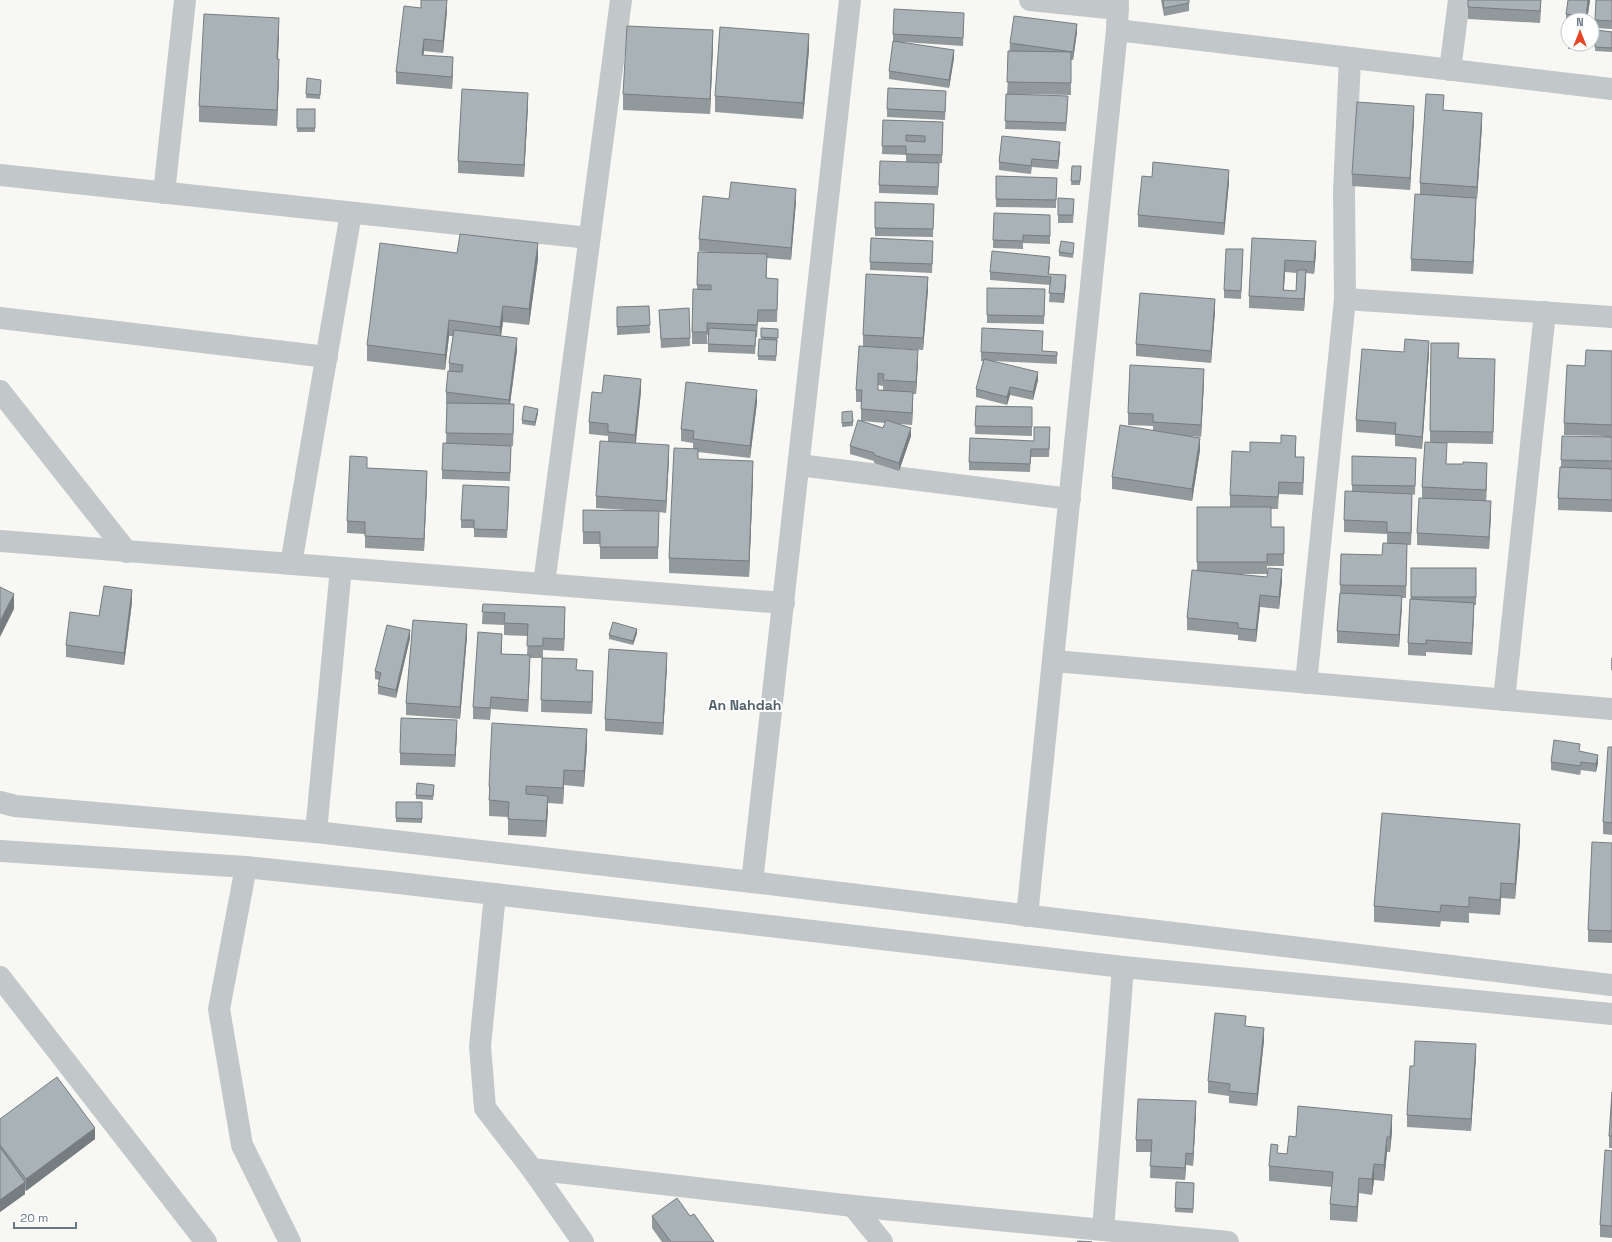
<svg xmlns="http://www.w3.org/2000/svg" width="1612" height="1242" font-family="'Space Grotesk',sans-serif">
	<rect width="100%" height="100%" fill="#f7f7f3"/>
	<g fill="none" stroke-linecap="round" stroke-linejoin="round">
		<g stroke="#c2c7c9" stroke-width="22">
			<path d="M1030,0L1118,9"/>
			<path d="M1117,30L1612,89"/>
			<path d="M1450,70L1459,0"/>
			<path d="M0,175L589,238"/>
			<path d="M164,193L185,0"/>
			<path d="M1345,299L1612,317"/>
			<path d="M0,318L327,357"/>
			<path d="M0,391L127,552"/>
			<path d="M799,465L1070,499"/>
			<path d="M0,541L784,603"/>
			<path d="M291,564L351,213"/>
			<path d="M544,584L621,0"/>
			<path d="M1054,661L1612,709"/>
			<path d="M1306,683L1345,299L1344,191L1350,58"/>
			<path d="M1504,700L1545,312"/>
			<path d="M0,802L15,806L316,832L752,882L1098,924L1612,985"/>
			<path d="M316,832L341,568"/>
			<path d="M0,851L246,867L390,882L1123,967L1612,1014"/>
			<path d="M246,867L219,1009L242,1145L290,1242"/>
			<path d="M752,882L850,0"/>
			<path d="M495,894L480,1046L485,1108L532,1169L583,1242"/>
			<path d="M1027,916L1117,30L1118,0"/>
			<path d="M0,977L206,1242"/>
			<path d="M532,1169L853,1206L1228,1242"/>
			<path d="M853,1206L882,1242"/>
			<path d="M1103,1230L1123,967"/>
		</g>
	</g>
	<g fill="#91999d" fill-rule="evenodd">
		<path d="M1161,0H1189V11L1164,16Z"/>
		<path d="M1468,0H1541L1540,23L1468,19Z"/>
		<path d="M1590,0L1587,20H1568V27L1566,26V14Z"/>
		<path d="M1596,0H1612V29L1595,28Z"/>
		<path d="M447,11L443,53L424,51L423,55L453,69L452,89L396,84V72Z"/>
		<path d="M964,21L963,46L903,42L954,58L949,88L889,79V71L893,41V34Z"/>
		<path d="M1596,30L1612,32V52L1595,51Z"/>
		<path d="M1077,32L1073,60H1071V95L1015,94L1068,104L1066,131L1005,129L1010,43Z"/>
		<path d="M279,34L278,59L279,75L277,126L199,122V106Z"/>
		<rect x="1568" y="44" width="17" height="5"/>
		<path d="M713,46L710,114L623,110V94Z"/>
		<path d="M809,49L803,119L715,112V96Z"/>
		<path d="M321,84L320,99L306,98V94Z"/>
		<path d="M946,99L945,120L887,117V109Z"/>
		<path d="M528,105L524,177L458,173V161Z"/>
		<rect x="297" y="109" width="18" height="23"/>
		<path d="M1444,111L1482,125L1477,199L1476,198V210L1473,274L1411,271V259L1420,195V183Z"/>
		<path d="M1414,118L1410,190L1352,186V174Z"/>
		<path d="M883,120L943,122L942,163H924L939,172L938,195L879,193V185L906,162V155L882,154Z"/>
		<path d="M1060,150L1058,169L1032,167L1031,174L999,170V162Z"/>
		<path d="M1072,166H1081L1080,185H1071Z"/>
		<path d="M996,176L1057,178L1056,208L996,207Z"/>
		<path d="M1229,182L1224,235L1138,227V215Z"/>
		<path d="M1058,198L1074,207L1073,223H1058Z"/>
		<path d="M729,199L796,201L791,260L767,258V278L778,291L777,322H758L757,337H756L755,354L708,352V335H707V344H692V332L697,289L698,252H709L699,251V239Z"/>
		<path d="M875,202L934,204L933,237L875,236Z"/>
		<path d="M1050,223V244L1023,243V249L993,248V240Z"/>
		<path d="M1252,238L1316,253L1314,274L1306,273L1304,311L1249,308V296ZM1285,272L1297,273L1296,291L1284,290Z"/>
		<path d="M1074,247L1073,258L1059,256V252Z"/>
		<path d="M933,249L932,273L870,270V262Z"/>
		<path d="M457,253L538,259L529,325L503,322L501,336L517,350L510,404L514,416L513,446H511L510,481L442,479V470L446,443L447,404H446V392L449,371V363L453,336H449L445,370L367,361V345Z"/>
		<path d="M1243,258L1241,299L1224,298V290Z"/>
		<path d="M1050,265L1049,274L1066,283L1064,303L1049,302L1050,285L990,280V272Z"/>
		<path d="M987,288L1045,297L1044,324L987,323Z"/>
		<path d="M928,289L923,350L889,348L918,362L916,394H913V404L912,425L899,424L911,436L899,471L874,463V461L850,454V446L861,421V402H856V390L863,347V335ZM878,385L883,386V390H878ZM862,421L885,423L883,428Z"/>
		<path d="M649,306L650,333L617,335V307Z"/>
		<path d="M659,310L690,338V346L661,348Z"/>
		<path d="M1215,311L1211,363L1136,356V344Z"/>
		<path d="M761,328L778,329L776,361L758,360L759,339H761Z"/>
		<path d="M1043,339L1042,351L1057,352V364L992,361L1038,380L1033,400L1010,395L1007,405L976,397V389L983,361H981V352Z"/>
		<path d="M1431,343L1459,358L1495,371L1493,444L1446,443V464L1487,475L1486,501L1491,513L1489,549L1417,545V533L1422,498V487L1430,442Z"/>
		<path d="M1612,351V512L1558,510V498L1561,467V460L1604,436L1564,435V423L1585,366Z"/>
		<path d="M1404,352L1429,353L1422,449L1395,446V435L1356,432V420Z"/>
		<path d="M1204,381L1201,437L1190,436L1200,450L1192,501L1112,489V477L1153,430V426L1128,425V413Z"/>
		<path d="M641,391L636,443L669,457L666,513L659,512L658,559H600V544H583V510H626L596,508V496L608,441V436L589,434V422L602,393Z"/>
		<path d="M757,402L750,458L698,452V459L753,477L749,577L669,573V558L693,449V443L681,441V429Z"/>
		<path d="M976,406L1032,407V436L975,434Z"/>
		<path d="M842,412L853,422V426L842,427Z"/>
		<path d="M538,413L535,426L522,424V420Z"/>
		<path d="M1050,436L1049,457H1031L1030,472L969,470V462L1034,441Z"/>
		<path d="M1296,448V457L1304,469L1303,495L1279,494L1278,509H1271V527H1284V566H1267V574H1239L1282,581L1279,609L1260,607L1256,642L1238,640V635L1187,630V618L1197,570V507H1230V495L1250,452Z"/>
		<path d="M1352,456L1416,458L1415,495L1412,494L1411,545H1407L1406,598H1402L1399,647L1337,643V631L1340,593L1341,554L1382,555L1387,543V534L1344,532V520L1352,491Z"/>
		<path d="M367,468L427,483L424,551L365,548V534L347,533V521Z"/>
		<path d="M509,495L507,538L474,537V528H461V520Z"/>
		<path d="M1411,568H1476V605H1474L1472,655L1426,652V656L1408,655V643L1411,599Z"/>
		<path d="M132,602L124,665L66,657V645L99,616Z"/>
		<path d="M483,604L565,619L564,651L543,650V658L577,670L593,683L592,714L541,712L542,658H530L528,712L491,709L490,720L473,719V707L502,646V654L527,655L528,636L504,635V625L482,624Z"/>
		<path d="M637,633L633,645L609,639V635Z"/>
		<path d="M467,636L460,719L406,715V703Z"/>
		<path d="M410,638L396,698L378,694V686L379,680L375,679V671Z"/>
		<rect x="1611" y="658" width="1" height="12"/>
		<path d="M667,665L663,735L605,731V719Z"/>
		<path d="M457,732L455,767L400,765V753Z"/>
		<path d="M587,745L584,787L564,785L563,804L548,803L546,837L508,835V817L489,816V786Z"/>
		<path d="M1612,747V835L1603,834V822Z"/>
		<path d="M1580,752L1598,763L1596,772L1581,770L1580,775L1551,770V762Z"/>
		<path d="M434,789L433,800L416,799V795Z"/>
		<path d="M396,802H422V823L396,822Z"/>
		<path d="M1520,840L1515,899L1501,898L1500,915L1469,913V923L1441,921L1440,927L1374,922V906Z"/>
		<path d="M1612,843V943L1588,942V930Z"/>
		<path d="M1246,1026L1264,1040L1257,1106L1229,1103V1096L1208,1093V1081Z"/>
		<path d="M1476,1056L1471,1131L1407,1127V1115Z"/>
		<path d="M1612,1092V1148H1609V1136Z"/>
		<path d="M1196,1113L1193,1166L1186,1165L1185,1180L1150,1178L1151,1152H1136V1140Z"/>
		<path d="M0,1119L95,1139L26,1191L25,1190V1194L0,1212Z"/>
		<path d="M1392,1131L1390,1152H1387L1384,1181L1374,1180L1372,1195L1359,1193L1357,1222L1330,1220V1204L1332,1187L1269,1181V1166L1278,1153L1287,1154L1296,1137Z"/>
		<path d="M1612,1151V1238L1600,1237V1225Z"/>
		<path d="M1176,1182L1194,1183L1193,1213L1175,1212Z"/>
		<path d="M652,1216H690L714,1242H662L652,1228Z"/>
	</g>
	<g fill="#767d80">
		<path d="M447,0V11L443,53V41Z"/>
		<path d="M1541,0L1540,23V11Z"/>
		<path d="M1588,0H1590L1587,20H1586Z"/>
		<path d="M279,18V34L277,75V59Z"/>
		<path d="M1077,24V32L1073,60V52Z"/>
		<path d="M713,30V46L710,114V99Z"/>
		<path d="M809,34V49L803,119V103Z"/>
		<path d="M424,39V51L422,67V55Z"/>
		<path d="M954,50V58L949,88V80Z"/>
		<path d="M453,57V69L452,89V77Z"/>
		<path d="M279,59V75L277,126V110Z"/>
		<path d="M528,93V105L524,177V165Z"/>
		<path d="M1414,106V118L1410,190V178Z"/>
		<path d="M1482,113V125L1477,199V187Z"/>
		<path d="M1060,142V150L1058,169V161Z"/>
		<path d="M1229,170V182L1224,235V223Z"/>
		<path d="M796,189V201L791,260V248Z"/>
		<path d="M1476,198V210L1473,274V262Z"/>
		<path d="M1316,241V253L1314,274V262Z"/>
		<path d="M538,243V259L529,325V309Z"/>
		<path d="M1285,260V272L1283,298V290Z"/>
		<path d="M1306,270V282L1304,311V299Z"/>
		<path d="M1066,275V283L1064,303V294Z"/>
		<path d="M928,277V289L923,350V338Z"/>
		<path d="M1215,299V311L1211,363V351Z"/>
		<path d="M503,306V322L500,342V327Z"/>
		<path d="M449,320V336L445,370V355Z"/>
		<path d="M517,338V350L509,412V400Z"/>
		<path d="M1429,341V353L1422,449V437Z"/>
		<path d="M918,350V362L916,394V382Z"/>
		<path d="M1204,369V381L1201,437V425Z"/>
		<path d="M1038,372V380L1033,400V392Z"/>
		<path d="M641,379V391L635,447V435Z"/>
		<path d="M1010,387V395L1007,405V397Z"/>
		<path d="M757,390V402L750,458V446Z"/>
		<path d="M913,392V404L912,425V413Z"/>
		<path d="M538,409V413L535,426V422Z"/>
		<path d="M911,428V436L899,471V463Z"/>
		<path d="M1200,438V450L1192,501V489Z"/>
		<path d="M669,445V457L666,513V501Z"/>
		<path d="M753,461V477L749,577V561Z"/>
		<path d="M1487,463V475L1486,502V490Z"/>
		<path d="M427,471V483L424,551V539Z"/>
		<path d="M1412,494V506L1411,545V533Z"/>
		<path d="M1491,501V513L1489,549V537Z"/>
		<path d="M1282,569V581L1279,609V597Z"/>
		<path d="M132,590V602L124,665V653Z"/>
		<path d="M14,594V609L0,637V621Z"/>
		<path d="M1260,595V607L1256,642V630Z"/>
		<path d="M1402,596V608L1399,647V635Z"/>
		<path d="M1474,603V615L1472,655V643Z"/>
		<path d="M565,607V619L564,651V639Z"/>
		<path d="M467,624V636L460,719V707Z"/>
		<path d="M637,629V633L633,645V641Z"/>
		<path d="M410,630V638L396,698V690Z"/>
		<path d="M667,653V665L663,735V723Z"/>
		<path d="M530,655V667L528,712V700Z"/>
		<path d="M593,671V683L592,714V702Z"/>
		<path d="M457,720V732L455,767V755Z"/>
		<path d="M587,729V745L584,787V771Z"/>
		<path d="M1598,755V763L1596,772V764Z"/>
		<path d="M564,770V785L563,804V788Z"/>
		<path d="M548,796V811L546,837V821Z"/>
		<path d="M1520,824V840L1515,899V884Z"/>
		<path d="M1501,883V898L1500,915V900Z"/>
		<path d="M1264,1028V1040L1257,1106V1094Z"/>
		<path d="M1476,1044V1056L1471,1131V1119Z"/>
		<path d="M1196,1101V1113L1193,1166V1154Z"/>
		<path d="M1392,1115V1131L1390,1152V1137Z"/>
		<path d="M95,1128V1139L26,1191V1179Z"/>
		<path d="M1387,1137V1152L1384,1181V1165Z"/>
		<path d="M1186,1153V1165L1185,1180V1168Z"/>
		<path d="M1374,1164V1180L1372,1195V1179Z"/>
		<path d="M1359,1178V1193L1357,1222V1207Z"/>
		<path d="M25,1182V1194L0,1212V1200Z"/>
	</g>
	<g fill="#a9b2b7" stroke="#767d80" fill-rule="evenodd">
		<path d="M421,0H447L443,41L424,39L422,55L453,57L452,77L396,72L404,6L421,8Z"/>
		<path d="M1163,0H1189V3L1164,8Z"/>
		<path d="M1468,0H1541L1540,11L1468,7Z"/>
		<path d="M1568,0H1588L1586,17L1566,14Z"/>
		<path d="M1596,0H1612V21L1595,20Z"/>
		<path d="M894,9L964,13L963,38L893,34Z"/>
		<path d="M204,14L279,18L277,59H279L277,110L199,106Z"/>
		<path d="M1014,16L1077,24L1073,52L1010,43Z"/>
		<path d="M627,26L713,30L710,99L623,94Z"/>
		<path d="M720,27L809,34L803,103L715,96Z"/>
		<path d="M1596,30L1612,32V48L1595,47Z"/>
		<path d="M893,41L954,50L949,80L889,71Z"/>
		<rect x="1568" y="44" width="17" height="1"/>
		<path d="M1008,51L1071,52V83L1007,82Z"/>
		<path d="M307,78L321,80L320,95L306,94Z"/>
		<path d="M888,88L946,91L945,112L887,109Z"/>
		<path d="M462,89L528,93L524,165L458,161Z"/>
		<path d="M1006,94L1068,96L1066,123L1005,121Z"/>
		<path d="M1426,94L1444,95L1443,110L1482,113L1477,187L1420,183Z"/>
		<path d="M1357,102L1414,106L1410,178L1352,174Z"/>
		<rect x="297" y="109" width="18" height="19"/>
		<path d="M883,120L943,122L942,155L906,154V146H882ZM906,135L925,136V142L906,141Z"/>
		<path d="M1002,136L1060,142L1058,161L1032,159L1031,166L999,162Z"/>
		<path d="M880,161L939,163L938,187L879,185Z"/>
		<path d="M1153,162L1229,170L1224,223L1138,215L1142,176L1152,177Z"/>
		<path d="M1072,166H1081L1080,181H1071Z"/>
		<path d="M996,176L1057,178L1056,200L996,199Z"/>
		<path d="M731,182L796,189L791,248L699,239L703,196L729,199Z"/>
		<path d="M1415,194L1476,198L1473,262L1411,259Z"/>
		<path d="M1058,198L1074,199L1073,215H1058Z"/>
		<path d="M875,202L934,204L933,229L875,228Z"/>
		<path d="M994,213L1050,215V236L1023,235V241L993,240Z"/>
		<path d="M460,234L538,243L529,309L503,306L500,327L449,320L445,355L367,345L380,243L457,253Z"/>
		<path d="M871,238L933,241L932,264L870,262Z"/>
		<path d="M1252,238L1316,241L1314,262L1285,260L1283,290L1296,291L1297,270H1306L1304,299L1249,296Z"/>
		<path d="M1061,241L1074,243L1073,254L1059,252Z"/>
		<path d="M1226,249H1243L1241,291L1224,290Z"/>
		<path d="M992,251L1050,257L1048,274L1066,275L1064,294L1049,293L1051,277L990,272Z"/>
		<path d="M698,252L767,254L766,278L778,279L777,310H758L757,325L707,323V332H692L693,289L711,290V285H697Z"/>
		<path d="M866,274L928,277L923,338L863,335Z"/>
		<path d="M987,288L1045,289L1044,316L987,315Z"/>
		<path d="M1140,293L1215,299L1211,351L1136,344Z"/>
		<path d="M649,306L650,325L617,327V307Z"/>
		<path d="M689,308L690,338L661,339L659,310Z"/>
		<path d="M709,328L756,331L755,346L708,344Z"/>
		<path d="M761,328L778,329V338L761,337Z"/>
		<path d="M982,328L1043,331L1042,351L1057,352V356L981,352Z"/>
		<path d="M454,330L517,338L509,400L446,392L448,371L462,372L463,365L449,363Z"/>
		<path d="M759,339L777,340L776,356H758Z"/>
		<path d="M1405,339L1429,341L1422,437L1395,434L1396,423L1356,420L1362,349L1404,352Z"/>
		<path d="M1431,343H1459L1458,358L1495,359L1493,432L1430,431Z"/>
		<path d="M859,346L918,350L916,382L883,380L884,374L878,373V390L913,392L912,413L861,409L862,390H856Z"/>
		<path d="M1586,350L1612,351V425L1564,423L1567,365L1585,366Z"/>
		<path d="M984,359L1038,372L1033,392L1010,387L1007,397L976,389Z"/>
		<path d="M1130,365L1204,369L1201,425L1153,422V414L1128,413Z"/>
		<path d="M604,375L641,379L635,435L608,432V424L589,422L592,392L602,393Z"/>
		<path d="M686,382L757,390L750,446L693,439L694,431L681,429Z"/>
		<path d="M447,403L514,404L513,434L446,433Z"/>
		<path d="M524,406L538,409L535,422L522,420Z"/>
		<path d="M976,406L1032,407V427L975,426Z"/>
		<path d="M852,411L853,422L842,423V412Z"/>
		<path d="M858,420L883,428L886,420L911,428L899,463L874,455V453L850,446Z"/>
		<path d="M1120,425L1200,438L1192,489L1112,477Z"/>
		<path d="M1034,427H1050L1049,449H1031L1030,464L969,462L970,438L1034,441Z"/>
		<path d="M1281,435L1296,436L1295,457H1304L1303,483L1279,482L1278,497L1230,495L1232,451L1250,452V442L1281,443Z"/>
		<path d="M1562,436L1612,437V461L1561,460Z"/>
		<path d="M600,441L669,445L666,501L596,496Z"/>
		<path d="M1425,442L1447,443L1446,464H1463V462L1487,463L1486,490L1422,487Z"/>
		<path d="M443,443L511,446L510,473L442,470Z"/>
		<path d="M674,448L698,449V459L753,461L749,561L669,558Z"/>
		<path d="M350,456L367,457V468L427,471L424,539L365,536V522L347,521Z"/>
		<path d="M1352,456L1416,458L1415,486L1352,485Z"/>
		<path d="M1560,467L1612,469V500L1558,498Z"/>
		<path d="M463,485L509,487L507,530L474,529V520H461Z"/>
		<path d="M1345,491L1412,494L1411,533L1387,532V522L1344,520Z"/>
		<path d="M1419,498L1491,501L1489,537L1417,533Z"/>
		<path d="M1197,507H1271V527H1284V554H1267V562H1197Z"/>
		<path d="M583,510L659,511L658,547H600V532H583Z"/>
		<path d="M1383,543L1407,544L1406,586L1340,585L1341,554L1382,555Z"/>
		<path d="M1268,568L1282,569L1279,597L1260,595L1256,630L1238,628V623L1187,618L1192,570L1267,577Z"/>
		<rect x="1411" y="568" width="65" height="29"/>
		<path d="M104,586L132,590L124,653L66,645L70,612L99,616Z"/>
		<path d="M0,587L14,594L0,621Z"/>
		<path d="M1340,593L1402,596L1399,635L1337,631Z"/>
		<path d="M1410,599L1474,603L1472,643L1426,640V644L1408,643Z"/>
		<path d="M483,604L565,607L564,639L543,638V646H527L528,624L504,623L505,613L482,612Z"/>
		<path d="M413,620L467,624L460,707L406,703Z"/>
		<path d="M613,622L637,629L633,641L609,635Z"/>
		<path d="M387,625L410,630L396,690L378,686L381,673L375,671Z"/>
		<path d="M478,632L502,634L501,654L530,655L528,700L491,697L490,708L473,707Z"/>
		<path d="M609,649L667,653L663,723L605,719Z"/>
		<path d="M542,658L577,659L576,670L593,671L592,702L541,700Z"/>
		<path d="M401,718L457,720L455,755L400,753Z"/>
		<path d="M492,723L587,729L584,771L564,770L563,788L526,786V794L548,796L546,821L508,819L509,802L489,800L490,787L489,786Z"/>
		<path d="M1554,740L1580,744L1579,751L1598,755L1596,764L1581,762L1580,766L1551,762Z"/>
		<path d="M1608,747H1612V823L1603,822Z"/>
		<path d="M417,783L434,785L433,796L416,795Z"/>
		<path d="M396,802H422V819L396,818Z"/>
		<path d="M1382,813L1520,824L1515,884L1501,883L1500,900L1469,897V907L1441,905L1440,912L1374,906Z"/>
		<path d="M1592,842L1612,843V931L1588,930Z"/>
		<path d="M1215,1013L1246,1016L1245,1026L1264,1028L1257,1094L1229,1091L1230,1084L1208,1081Z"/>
		<path d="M1415,1041L1476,1044L1471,1119L1407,1115L1410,1066H1414Z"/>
		<path d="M57,1077L95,1128L26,1179L0,1145V1119Z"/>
		<path d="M1612,1092V1136H1609Z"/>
		<path d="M1138,1099L1196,1101L1193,1154L1186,1153L1185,1168L1150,1166L1152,1140H1136Z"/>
		<path d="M1298,1106L1392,1115L1390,1137H1387L1384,1165L1374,1164L1372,1179L1359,1178L1357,1207L1330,1204L1333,1172L1269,1166L1271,1144L1278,1145L1277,1153L1287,1154L1289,1136L1296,1137Z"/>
		<path d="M0,1147L25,1182L0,1200Z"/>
		<path d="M1605,1150L1612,1151V1226L1600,1225Z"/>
		<path d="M1176,1182L1194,1183L1193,1209L1175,1208Z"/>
		<path d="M677,1198L690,1216L694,1214L714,1242H671L652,1216Z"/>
		<path d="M1078,1241L1092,1242H1077Z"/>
	</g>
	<g text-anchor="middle" stroke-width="4" stroke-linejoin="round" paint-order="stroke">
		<g font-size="14" font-weight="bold" fill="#53616a" stroke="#fff">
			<text x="745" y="710">An Nahdah</text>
		</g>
	</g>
	<g transform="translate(1580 32)"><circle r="19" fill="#ffffff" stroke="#c2c9ce"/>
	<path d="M0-3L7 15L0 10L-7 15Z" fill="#e44626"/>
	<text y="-6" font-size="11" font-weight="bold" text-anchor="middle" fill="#667985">N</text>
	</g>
	<path d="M14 1222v6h62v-6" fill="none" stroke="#667985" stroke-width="2"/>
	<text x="20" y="1222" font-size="12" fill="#667985" stroke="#ffffff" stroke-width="3" paint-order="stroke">20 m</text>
</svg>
